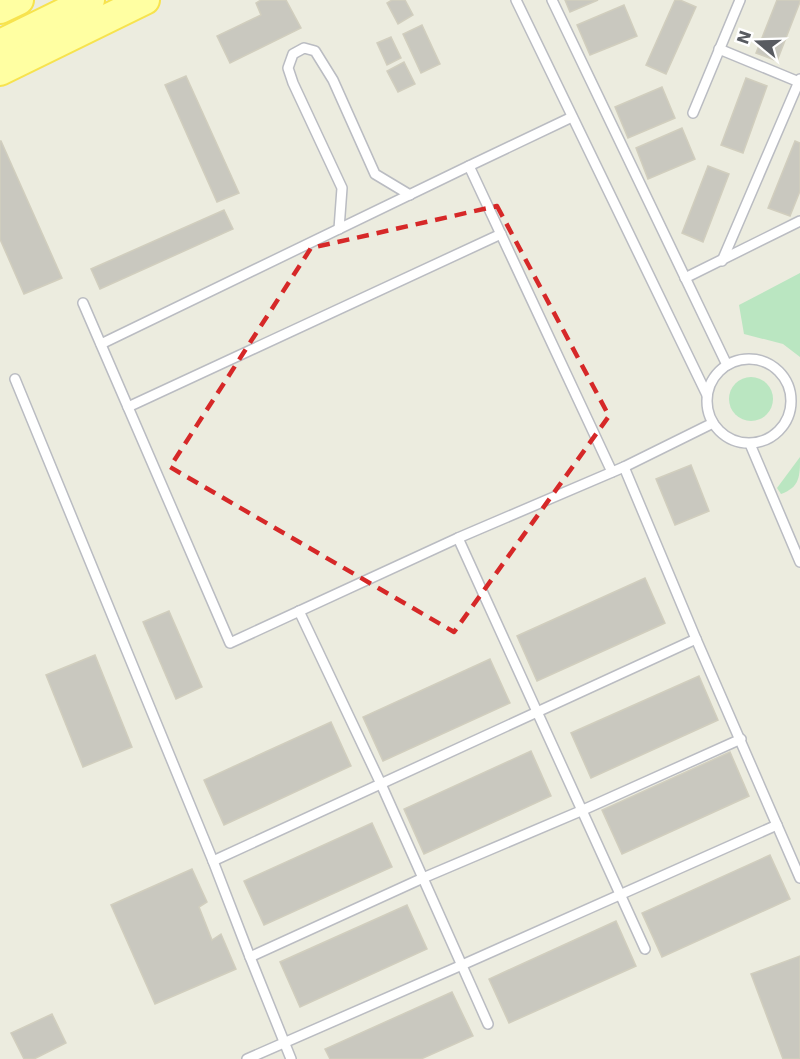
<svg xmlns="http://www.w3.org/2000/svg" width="800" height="1059" font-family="'DejaVu Sans',sans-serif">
	<rect width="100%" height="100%" fill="#ececdf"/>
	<g fill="#bae6c1">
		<path d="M800,273V357L783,344L744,334L739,305Z"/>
		<circle cx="751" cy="399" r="22"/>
		<path d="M800,457C800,476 800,487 781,494L777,488Z"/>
	</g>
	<g fill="#c9c8bf" stroke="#d1cebe" stroke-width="1.5">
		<path d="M261,0H286L301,28L230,63L217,36L261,15L256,3Z"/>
		<path d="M392,0H405L413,15L398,24L387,3Z"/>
		<path d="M565,0H598L570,12Z"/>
		<path d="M675,0H680L696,7L666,74L646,65Z"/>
		<path d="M777,0H800V2L777,61L756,53Z"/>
		<path d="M624,5L637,36L590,55L577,25Z"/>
		<path d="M422,25L440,64L421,73L403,34Z"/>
		<path d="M391,37L401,58L387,65L377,43Z"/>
		<path d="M404,62L415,84L398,92L387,71Z"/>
		<path d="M186,76L239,193L217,202L165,85Z"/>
		<path d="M746,78L767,86L743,153L721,145Z"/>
		<path d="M662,87L675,118L628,138L615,107Z"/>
		<path d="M682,128L695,159L648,179L636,148Z"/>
		<path d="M0,141H1L62,278L24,294L0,239Z"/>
		<path d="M795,141L800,143V191L790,216L768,208Z"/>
		<path d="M708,166L729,174L703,242L682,233Z"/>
		<path d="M224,210L233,229L100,289L91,269Z"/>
		<path d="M691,465L709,511L675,525L656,479Z"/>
		<path d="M645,578L665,623L537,681L517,636Z"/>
		<path d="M169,611L202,687L176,699L143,622Z"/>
		<path d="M95,655L132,747L83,767L46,675Z"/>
		<path d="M490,659L510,703L383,761L363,717Z"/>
		<path d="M699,676L718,720L591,778L571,733Z"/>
		<path d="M331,722L351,766L224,825L204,780Z"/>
		<path d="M531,751L551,796L424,854L404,809Z"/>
		<path d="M730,752L749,796L622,854L602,810Z"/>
		<path d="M372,823L392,867L264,925L244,881Z"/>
		<path d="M770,855L790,899L662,957L642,913Z"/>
		<path d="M192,869L207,902L199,907L212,940L221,934L236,969L155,1004L111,905Z"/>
		<path d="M407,905L427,949L300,1007L280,962Z"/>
		<path d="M616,921L636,966L509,1023L489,979Z"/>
		<path d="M800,956V1059H783L751,974Z"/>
		<path d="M452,992L473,1036L421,1059H330L325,1049Z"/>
		<path d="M52,1014L66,1043L34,1059H24L11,1033Z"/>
	</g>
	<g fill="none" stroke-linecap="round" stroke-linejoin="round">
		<g stroke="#babcc2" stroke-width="12">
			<g id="lane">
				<path d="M516,0L707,395"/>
				<path d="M552,0L727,365"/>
				<path d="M719,49L799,82"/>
				<path d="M693,113L740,0"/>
				<path d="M469,166L612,472"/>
				<path d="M339,229L342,188L293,83L288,68L293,54L304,48L315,51L333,80L375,174L410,195"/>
				<path d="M722,261L800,79"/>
				<path d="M685,278L800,221"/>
				<path d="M83,303L230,643L458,538L624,467L713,423"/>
				<path d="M101,344L469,166L572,117"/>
				<circle cx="749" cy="401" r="42"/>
				<path d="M15,379L213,861L250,957L291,1059"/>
				<path d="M128,407L501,234"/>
				<path d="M750,444L800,562"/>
				<path d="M624,467L696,639L800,878"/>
				<path d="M458,538L645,949"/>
				<path d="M299,611L381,784L488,1024"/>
				<path d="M213,861L696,639"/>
				<path d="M250,957L423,878L583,810L741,739"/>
				<path d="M247,1059L462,965L777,825"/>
			</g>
		</g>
		<g stroke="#f7e34e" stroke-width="32">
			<g id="primary">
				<path d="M0,9L19,0"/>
				<path d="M0,44L90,0"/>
				<path d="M0,71L145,0"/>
			</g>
		</g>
		<use href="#lane" stroke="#fff" stroke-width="9"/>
		<use href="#primary" stroke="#ffffa2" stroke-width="28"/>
	</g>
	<path fill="none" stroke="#d62828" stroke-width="4.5" stroke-dasharray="12 8" stroke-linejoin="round" d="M497,206L609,416L454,632L170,467L311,248Z"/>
	<g transform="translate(758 42) rotate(289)" stroke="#ffffff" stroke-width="4.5" paint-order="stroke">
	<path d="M0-4.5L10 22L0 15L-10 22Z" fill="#585b61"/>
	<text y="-9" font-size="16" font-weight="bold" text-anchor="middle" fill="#585b61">N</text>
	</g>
</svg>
